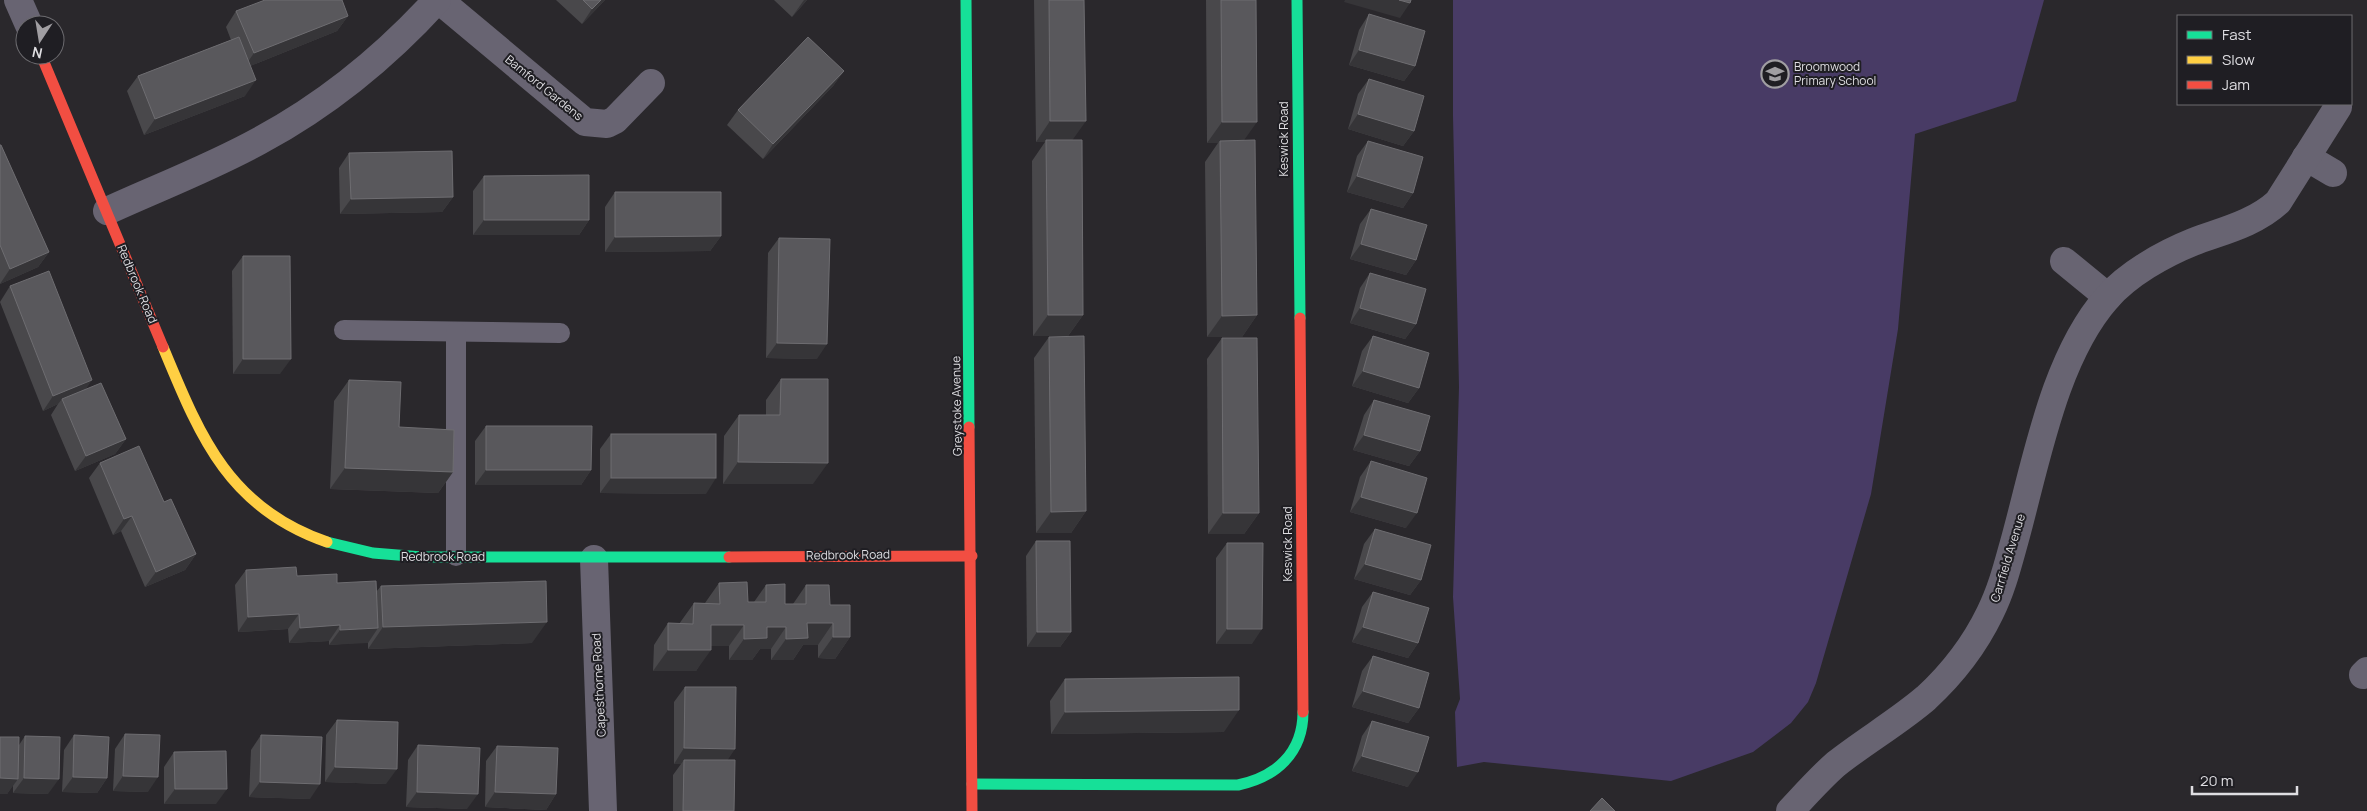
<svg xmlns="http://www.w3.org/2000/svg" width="2367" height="811" font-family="Manrope,sans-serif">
	<rect width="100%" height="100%" fill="#2a282c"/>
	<path fill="#483b65" d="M1453,0H2044L2016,101L1915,134L1898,329L1871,494L1816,683L1808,702L1791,723L1753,752L1671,781L1484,762L1457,767L1455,712L1460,699L1453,597L1459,387L1453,116Z"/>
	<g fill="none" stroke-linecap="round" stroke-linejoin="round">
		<g stroke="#686472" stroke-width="20">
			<path d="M344,330L560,333"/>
			<path d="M456,332V556"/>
		</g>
		<g stroke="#686472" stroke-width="28">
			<path d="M18,0L29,25"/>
			<path d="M439,0L585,122L607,124L615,120L651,83"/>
			<path d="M2306,157L2333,173"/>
			<path d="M107,211C157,188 210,168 259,141C326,105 386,56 437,0"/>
			<path d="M2064,261L2108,297"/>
			<path d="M594,559L603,811"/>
			<path d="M2363,675L2367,671"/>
			<path d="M1790,811C1805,795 1820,778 1836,764C1865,741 1898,722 1926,698C1952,674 1975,644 1990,613C2002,589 2008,564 2015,539C2036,463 2054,358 2107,298C2128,274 2163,254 2193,242C2222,231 2254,224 2278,202L2338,107"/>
		</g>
		<g stroke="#16e098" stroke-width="11">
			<path d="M966,0L969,427"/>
			<path d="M1297,0L1300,318"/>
			<path d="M327,542L373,553L422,557H729"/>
			<path d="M972,784L1238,785C1276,777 1303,753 1303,712"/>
		</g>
		<path stroke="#ffcf43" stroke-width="11" d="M163,347C200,436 228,508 327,542"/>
		<g stroke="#f24e42" stroke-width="11">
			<path d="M41,55L163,347"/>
			<path d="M1300,318L1303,712"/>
			<path d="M969,427L972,811"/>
			<path d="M729,557L972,556"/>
		</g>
	</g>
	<g fill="#49484b">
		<path d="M556,0H605L582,24Z"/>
		<path d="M774,0H807L792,17Z"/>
		<path d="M1034,0H1084L1072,140L1083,315L1068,336H1033L1032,161L1045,142H1036Z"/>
		<path d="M1206,0H1256L1244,141L1257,315L1242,337H1207L1205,162L1218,143H1207Z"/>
		<path d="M236,11L348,16L337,31L250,66L245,96L144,135L127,91L138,76L231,40L226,27Z"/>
		<path d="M1369,14L1415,66L1404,81L1349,65L1359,30Z"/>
		<path d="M844,71L833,86L763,159L727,125L738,110Z"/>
		<path d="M1369,79L1414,131L1403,146L1348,129L1358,94Z"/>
		<path d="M1368,141L1413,193L1403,208L1347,192L1357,156Z"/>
		<path d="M0,145L49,252L38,267L0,284Z"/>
		<path d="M349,153L453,197L442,212L340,214L339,168Z"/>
		<path d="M484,176L589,220L579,235H473V191Z"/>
		<path d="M615,192L721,236L710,251L605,252V207Z"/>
		<path d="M1371,209L1416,260L1406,275L1350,259L1360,224Z"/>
		<path d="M779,238L817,359L766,358L768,253Z"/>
		<path d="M243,256L280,374H233L232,271Z"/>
		<path d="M1370,273L1416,324L1405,339L1350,323L1360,288Z"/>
		<path d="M10,286L86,389L126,439L115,454L75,471L51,415L58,404L43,411L0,302Z"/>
		<path d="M1373,336L1419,388L1408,403L1352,386L1362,351Z"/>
		<path d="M1049,337L1086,511L1071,533H1036L1034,358Z"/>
		<path d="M1222,338L1259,513L1244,534H1208L1207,359Z"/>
		<path d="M781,379L813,484H723L724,436L739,415H766V400Z"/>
		<path d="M349,380L399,427L453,472L438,493L330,489L334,401Z"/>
		<path d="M1374,400L1420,451L1409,466L1353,450L1364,415Z"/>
		<path d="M486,426L591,470L581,485H475V441Z"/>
		<path d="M611,434L706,494L600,493V449Z"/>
		<path d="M1371,461L1406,528L1350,512L1360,477Z"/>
		<path d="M100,463L164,502L196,554L185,570L145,587L121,531L113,535L89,478Z"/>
		<path d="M1375,529L1421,580L1410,595L1354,579L1364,544Z"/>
		<path d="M1036,541L1071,632L1060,647H1027L1026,556Z"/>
		<path d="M1227,543L1252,644H1216V558Z"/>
		<path d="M246,570L297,576L337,583L376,592L381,586L532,643L368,649V642L329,645V641L289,643L288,629L238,632L235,585Z"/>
		<path d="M719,583L748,602H754L766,585L785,604H793L806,585L830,605L850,637L835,659L818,658V645H803L793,660H771V649H760L752,660H729V646H711L696,671H653L654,645L668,623L679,624L694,603H705Z"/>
		<path d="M1373,592L1418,643L1408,658L1352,642L1362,607Z"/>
		<path d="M1373,656L1419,708L1408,723L1352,707L1362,671Z"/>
		<path d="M1065,679L1224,732L1051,734L1050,701Z"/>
		<path d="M685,687L727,760L734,811H673V775L681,764H674V702Z"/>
		<path d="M337,720L386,784L325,782L326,735Z"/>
		<path d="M1372,721L1408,787L1352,771L1362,736Z"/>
		<path d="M125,734L148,792L113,791L115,749Z"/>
		<path d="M74,735L107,778L97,793L62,792L64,750Z"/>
		<path d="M261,735L310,799L249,797L251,750Z"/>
		<path d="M25,736L48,794L13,793V785L7,794H0V737L19,745Z"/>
		<path d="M418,745L467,809L406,807L408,760Z"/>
		<path d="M497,746L556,794L546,810L485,807L486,761Z"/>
		<path d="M174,752L216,804H164V767Z"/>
	</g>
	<g fill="#363538">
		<path d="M601,0H605L582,24L592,9Z"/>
		<path d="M804,0H807L792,17Z"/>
		<path d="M1345,0H1399L1410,3L1400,18L1344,2Z"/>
		<path d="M348,16L337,31L243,69L254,53Z"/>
		<path d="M1359,50L1415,66L1404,81L1349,65Z"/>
		<path d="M844,71L833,86L763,159L773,144Z"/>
		<path d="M256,80L245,96L144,135L155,119Z"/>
		<path d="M1358,114L1414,131L1403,146L1348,129Z"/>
		<path d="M1050,121H1086L1071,142L1046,140L1045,142H1036Z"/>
		<path d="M1222,122H1257L1242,143L1220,141L1218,143H1207Z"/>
		<path d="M1357,176L1413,193L1403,208L1347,192Z"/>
		<path d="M453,197L442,212L340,214L351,199Z"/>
		<path d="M484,220H589L579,235H473Z"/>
		<path d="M721,236L710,251L605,252L615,237Z"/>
		<path d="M1361,244L1416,260L1406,275L1350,259Z"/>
		<path d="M49,252L38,267L0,284L10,269Z"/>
		<path d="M1360,308L1416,324L1405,339L1350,323Z"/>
		<path d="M1048,315H1083L1068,336H1033Z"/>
		<path d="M1257,315L1242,337H1207L1222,316Z"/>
		<path d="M777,343L827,344L817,359L766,358Z"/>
		<path d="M243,359H291L280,374H233Z"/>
		<path d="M1363,371L1419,388L1408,403L1352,386Z"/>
		<path d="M92,380L82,395L62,399L58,404L43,411L53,396Z"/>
		<path d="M1364,435L1420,451L1409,466L1353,450Z"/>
		<path d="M126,439L115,454L75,471L86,456Z"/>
		<path d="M738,462L828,463L813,484H723Z"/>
		<path d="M345,468L453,472L438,493L330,489Z"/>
		<path d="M486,470H591L581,485H475Z"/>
		<path d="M611,478H716L706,494L600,493Z"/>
		<path d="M1361,497L1417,513L1406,528L1350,512Z"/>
		<path d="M1086,511L1071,533H1036L1051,512Z"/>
		<path d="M1223,513H1259L1244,534H1208Z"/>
		<path d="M132,516L121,531L113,535L124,519Z"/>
		<path d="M196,554L185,570L145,587L156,572Z"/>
		<path d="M1365,564L1421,580L1410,595L1354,579Z"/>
		<path d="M299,614L288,629L238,632L248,617Z"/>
		<path d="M547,622L532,643L368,649L383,627Z"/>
		<path d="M807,623H833L818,645H803L793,660H771L786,639Z"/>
		<path d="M340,625L329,641L289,643L300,628Z"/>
		<path d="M711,625H744L729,646H696Z"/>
		<path d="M767,627H786L771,649H760L752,660H729L744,639Z"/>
		<path d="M1363,627L1418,643L1408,658L1352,642Z"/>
		<path d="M378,628L368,643L329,645L340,630Z"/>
		<path d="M1227,629H1262L1252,644H1216Z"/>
		<path d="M1037,632H1071L1060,647H1027Z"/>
		<path d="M833,637H850L835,659L818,658Z"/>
		<path d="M668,650H711L696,671H653Z"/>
		<path d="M1363,691L1419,708L1408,723L1352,707Z"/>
		<path d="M1239,710L1224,732L1051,734L1065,712Z"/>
		<path d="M684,748L735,749L725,764L684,760L681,764H674Z"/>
		<path d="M1362,756L1418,772L1408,787L1352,771Z"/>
		<path d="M335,767L397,769L386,784L325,782Z"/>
		<path d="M123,776L158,777L148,792L113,791Z"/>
		<path d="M73,777L107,778L97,793L62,792Z"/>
		<path d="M0,778L18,779L7,794H0Z"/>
		<path d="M24,778L59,779L48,794L13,793Z"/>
		<path d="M260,782L320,784L310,799L249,797Z"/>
		<path d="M175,789H227L216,804H164Z"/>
		<path d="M417,792L478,794L467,809L406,807Z"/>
		<path d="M495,792L556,794L546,810L485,807Z"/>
	</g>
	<g fill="#59585c" stroke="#6e6d71">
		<path d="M265,0H342L348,16L254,53L236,11Z"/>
		<path d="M583,0H601L592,9Z"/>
		<path d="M1049,0H1084L1086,121H1050Z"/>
		<path d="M1221,0H1256L1257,122H1222Z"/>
		<path d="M1399,0H1411L1410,3Z"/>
		<path d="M1369,14L1425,31L1415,66L1359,50Z"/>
		<path d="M239,37L256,80L155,119L138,76Z"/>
		<path d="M808,37L844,71L773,144L738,110Z"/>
		<path d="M1369,79L1424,96L1414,131L1358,114Z"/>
		<path d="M1046,140H1082L1083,315H1048Z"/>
		<path d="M1255,140L1257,315L1222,316L1220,141Z"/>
		<path d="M1368,141L1423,157L1413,193L1357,176Z"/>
		<path d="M0,145H1L49,252L10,269L0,245Z"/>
		<path d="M452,151L453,197L351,199L349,153Z"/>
		<path d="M589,175V220H484V176Z"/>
		<path d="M615,192H721V236L615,237Z"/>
		<path d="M1371,209L1427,225L1416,260L1361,244Z"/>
		<path d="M779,238L830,239L827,344L777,343Z"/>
		<path d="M243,256H290L291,359H243Z"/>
		<path d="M49,271L92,380L53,396L10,286Z"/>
		<path d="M1370,273L1426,289L1416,324L1360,308Z"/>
		<path d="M1084,336L1086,511L1051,512L1049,337Z"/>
		<path d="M1373,336L1429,353L1419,388L1363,371Z"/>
		<path d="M1222,338H1257L1259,513H1223Z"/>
		<path d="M781,379H828V463L738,462L739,415H780Z"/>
		<path d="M349,380L401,382L399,427L454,430L453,472L345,468Z"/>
		<path d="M101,383L126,439L86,456L62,399Z"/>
		<path d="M1374,400L1430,416L1420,451L1364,435Z"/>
		<path d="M486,426H592L591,470H486Z"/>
		<rect x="611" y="434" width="105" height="44"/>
		<path d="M139,446L164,502L171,499L196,554L156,572L132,516L124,519L100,463Z"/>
		<path d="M1371,461L1427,478L1417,513L1361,497Z"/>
		<path d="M1375,529L1431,545L1421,580L1365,564Z"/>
		<path d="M1036,541H1070L1071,632H1037Z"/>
		<path d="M1227,543H1263L1262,629H1227Z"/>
		<path d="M296,567L297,576L337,574V583L376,581L378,628L340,630V625L300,628L299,614L248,617L246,570Z"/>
		<path d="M546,581L547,622L383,627L381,586Z"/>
		<path d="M747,582L748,602H766V585L785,584V604H806V585H829L830,605H850V637H833V623H807L808,638L786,639V627H767V638L744,639V625H711V650H668V623L693,624L694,603L720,604L719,583Z"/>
		<path d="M1373,592L1429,608L1418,643L1363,627Z"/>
		<path d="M1373,656L1429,673L1419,708L1363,691Z"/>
		<path d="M1239,677V710L1065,712V679Z"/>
		<path d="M685,687H736L735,749L684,748Z"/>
		<path d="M337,720L398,722L397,769L335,767Z"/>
		<path d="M1372,721L1429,737L1418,772L1362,756Z"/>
		<path d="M125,734L160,735L158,777L123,776Z"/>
		<path d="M74,735L109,737L107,778L73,777Z"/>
		<path d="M261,735L322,737L320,784L260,782Z"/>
		<path d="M25,736L60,737L59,779L24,778Z"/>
		<path d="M0,737H19L18,779L0,778Z"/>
		<path d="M418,745L480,748L478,794L417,792Z"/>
		<path d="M497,746L558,748L556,794L495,792Z"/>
		<path d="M226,751L227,789H175L174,752Z"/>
		<path d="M684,760H735L734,811H683Z"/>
		<path d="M1602,798L1615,811H1590Z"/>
	</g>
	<defs>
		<g id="school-ring" transform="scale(1.4375)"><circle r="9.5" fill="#1f1e23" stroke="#a09ea2" stroke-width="1.5"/><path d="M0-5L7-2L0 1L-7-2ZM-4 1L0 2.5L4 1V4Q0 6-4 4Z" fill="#a09ea2"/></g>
	</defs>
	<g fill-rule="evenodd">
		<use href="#school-ring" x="1775" y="74"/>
	</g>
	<g text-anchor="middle" stroke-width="4" stroke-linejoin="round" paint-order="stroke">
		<g font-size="12" fill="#dfdee2" stroke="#1f1e23" text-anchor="start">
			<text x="1794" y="71">Broomwood<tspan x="1794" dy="14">Primary School</tspan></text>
		</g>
		<g font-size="12" fill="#dfdee2" stroke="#1f1e23">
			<text transform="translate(544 88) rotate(39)" y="4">Bamford Gardens</text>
			<text transform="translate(1284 139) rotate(-90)" y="4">Keswick Road</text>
			<text transform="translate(137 284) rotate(67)" y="4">Redbrook Road</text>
			<text transform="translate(957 406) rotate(-91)" y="4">Greystoke Avenue</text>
			<text transform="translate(1288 544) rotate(-90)" y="4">Keswick Road</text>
			<text transform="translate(848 555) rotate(-1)" y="4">Redbrook Road</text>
			<text x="443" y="561">Redbrook Road</text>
			<text transform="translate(2008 558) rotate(-73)" y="4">Carrfield Avenue</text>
			<text transform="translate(599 685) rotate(-93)" y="4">Capesthorne Road</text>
		</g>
	</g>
	<rect x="2177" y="15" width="175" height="90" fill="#1f1e23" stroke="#6c6b6f"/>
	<rect x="2187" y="31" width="25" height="8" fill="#16e098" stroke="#6c6b6f"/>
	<text x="2222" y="40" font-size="15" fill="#dfdee2">Fast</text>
	<rect x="2187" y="56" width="25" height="8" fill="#ffcf43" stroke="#6c6b6f"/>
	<text x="2222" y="65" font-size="15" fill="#dfdee2">Slow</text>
	<rect x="2187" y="81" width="25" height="8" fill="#f24e42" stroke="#6c6b6f"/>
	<text x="2222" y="90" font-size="15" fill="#dfdee2">Jam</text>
	<g transform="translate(40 40) rotate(192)"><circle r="24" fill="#1f1e23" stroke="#6c6b6f"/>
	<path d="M0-4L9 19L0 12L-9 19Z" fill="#a09ea2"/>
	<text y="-8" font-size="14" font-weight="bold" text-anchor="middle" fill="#dfdee2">N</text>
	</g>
	<path d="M2192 786v8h105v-8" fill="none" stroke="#dfdee2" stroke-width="2.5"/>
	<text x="2200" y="786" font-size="15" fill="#dfdee2" stroke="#1f1e23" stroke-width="4" paint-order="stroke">20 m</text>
</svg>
